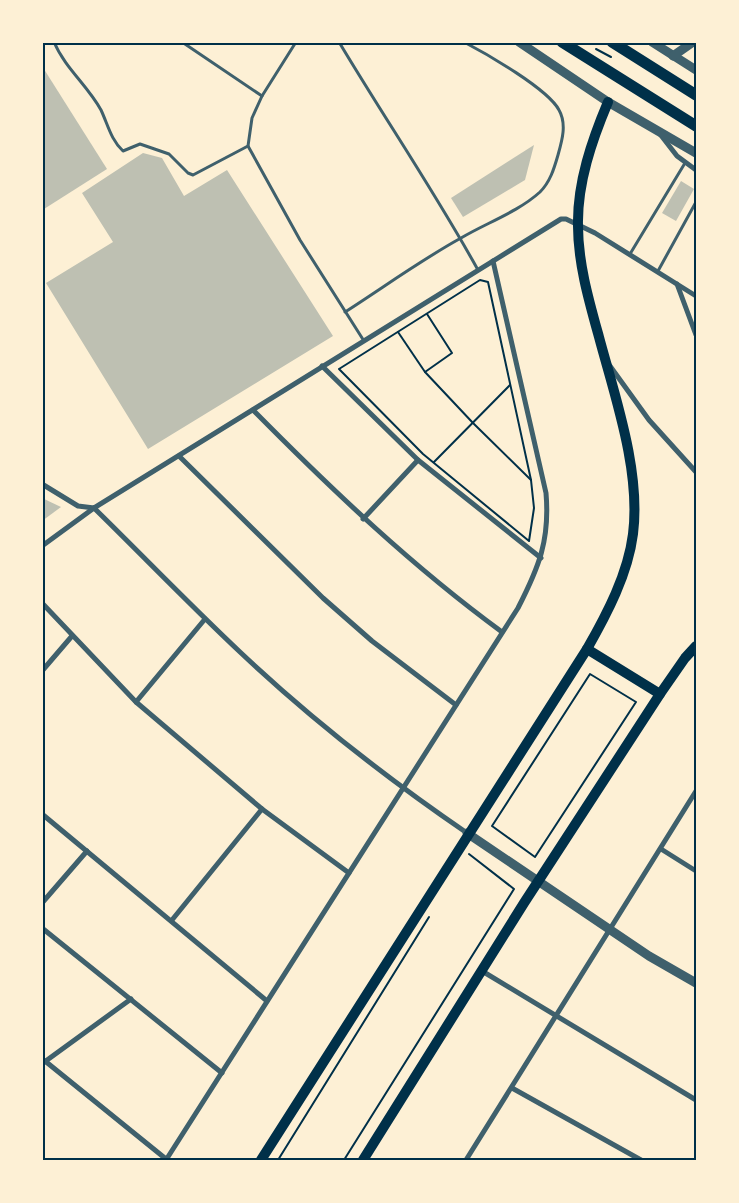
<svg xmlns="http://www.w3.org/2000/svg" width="739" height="1203" font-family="Overpass,sans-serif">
	<rect width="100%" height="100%" fill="#fdf0d5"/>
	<g fill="#bec0b2">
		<path d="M42,66L107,169L44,209L42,206Z"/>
		<path d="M534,145L525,180L463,217L451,198Z"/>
		<path d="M143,153L162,158L184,196L227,170L333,336L148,449L46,283L113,242L82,193Z"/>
		<path d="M681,181L694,189L676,221L662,213Z"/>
		<path d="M42,498L61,507L42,521Z"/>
	</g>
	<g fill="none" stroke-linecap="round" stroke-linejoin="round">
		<g stroke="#003049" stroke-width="2">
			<path d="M596,49L611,57"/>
			<path d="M480,280L488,282L531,480L534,508L529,541L423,454L339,369Z"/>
			<path d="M427,314L452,353L425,372L473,423L531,480"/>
			<path d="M398,332L425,372"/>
			<path d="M434,462L510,385"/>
			<path d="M590,674L636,702L535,857L492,826Z"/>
			<path d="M278,1160L429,917"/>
			<path d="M344,1160L514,889L469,854"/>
		</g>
		<g stroke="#3f606c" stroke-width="3">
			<path d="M54,42C65,68 88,86 101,110C108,125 111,140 123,151L140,144L169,154L188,173L193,175L248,146"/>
			<path d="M182,42L262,96"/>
			<path d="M296,42L262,96L252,118L248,146L300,240L364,341"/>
			<path d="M339,42C385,119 435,192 478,270"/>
			<path d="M630,254L685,163"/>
			<path d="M658,271L696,202"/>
			<path d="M345,312C384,287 421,260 461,238C486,223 518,212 540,192C550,182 554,169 558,155C562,141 567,124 559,110C548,89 487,54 464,42"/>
		</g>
		<g stroke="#3f606c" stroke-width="5">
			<path d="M660,134L677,156L696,170"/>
			<path d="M677,284L696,335"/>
			<path d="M322,366L418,460L541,558"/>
			<path d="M610,366L649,420L696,472"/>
			<path d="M253,410C332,490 412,566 502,632"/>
			<path d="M179,456L323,598L372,641L456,705"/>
			<path d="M42,484L78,506L94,508"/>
			<path d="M94,508C143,556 190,605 240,652C310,718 388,779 467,833"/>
			<path d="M363,519L418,460"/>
			<path d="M42,546L94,508L561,219H566L595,233L696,296"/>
			<path d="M42,603L136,702L262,809L349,873"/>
			<path d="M42,671L72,636"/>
			<path d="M136,702L205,619"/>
			<path d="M42,814L267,1001"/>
			<path d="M661,849L696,871"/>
			<path d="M42,903L87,851"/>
			<path d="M172,920L262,809"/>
			<path d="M42,928L222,1073"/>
			<path d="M482,971L696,1100"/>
			<path d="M45,1061L166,1159"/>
			<path d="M43,1063L131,999"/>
			<path d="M512,1088L641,1160"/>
			<path d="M166,1160L518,608C539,567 550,540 546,493L493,261"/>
			<path d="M466,1160L696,791"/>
		</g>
		<g stroke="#3f606c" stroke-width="9">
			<path d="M519,42L608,102L696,153"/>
			<path d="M652,42L696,70"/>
			<path d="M673,56L693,42"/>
			<path d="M467,833L649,956L696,983"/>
		</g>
		<g stroke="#003049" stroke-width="10">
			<path d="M587,649L660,694"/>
			<path d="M261,1160L587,649C607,614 628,574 633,534C641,471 615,397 599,337C589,301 578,263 578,226C577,183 592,140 608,102"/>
			<path d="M363,1160L524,903L660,694L685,658L696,646"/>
		</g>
		<g stroke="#003049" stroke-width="11">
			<path d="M562,42L696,126"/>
			<path d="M612,42L696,95"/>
		</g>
	</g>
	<rect width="739" height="1203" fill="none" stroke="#fdf0d5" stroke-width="88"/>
	<rect x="44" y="44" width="651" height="1115" fill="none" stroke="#003049" stroke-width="2"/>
</svg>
